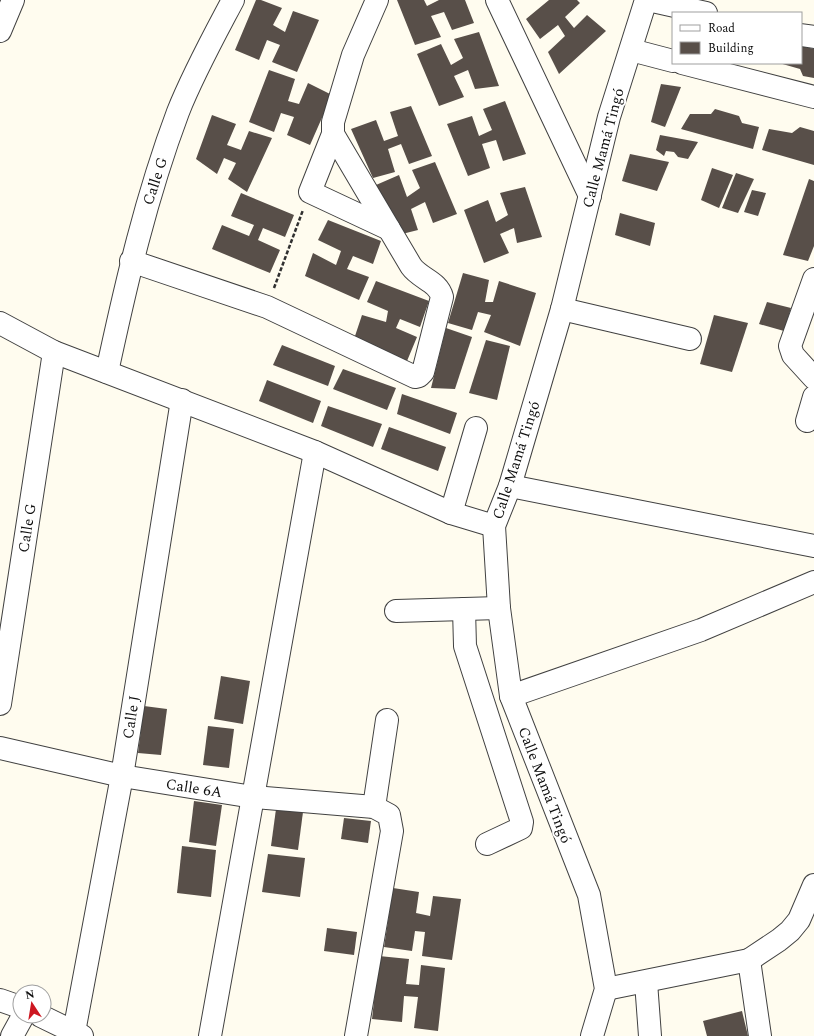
<svg xmlns="http://www.w3.org/2000/svg" width="814" height="1036" font-family="Spectral,serif">
	<rect width="100%" height="100%" fill="#fffcef"/>
	<g fill="#584f49">
		<path d="M256,0H261L282,8L273,25L285,32L293,11L319,20L297,72L272,62L280,45L267,40L259,60L235,50Z"/>
		<path d="M397,0H424L427,6L439,0H465L474,23L452,30L444,12L431,16L441,37L415,45Z"/>
		<path d="M549,0H577L580,3L565,17L574,28L587,15L606,31L559,74L548,52L565,36L558,25L540,39L526,19Z"/>
		<path d="M479,32L499,86L475,89L468,70L454,76L464,97L439,106L417,54L441,44L451,65L463,58L454,39Z"/>
		<path d="M801,46L814,49V78L803,76L800,69L779,63H801Z"/>
		<path d="M269,70L295,79L288,101L299,104L308,83L332,95L310,145L287,135L294,117L281,113L274,132L249,122Z"/>
		<path d="M661,84L681,87L665,127L651,122Z"/>
		<path d="M505,101L526,154L503,161L496,140L482,144L490,168L468,176L447,124L472,116L479,136L492,130L483,109Z"/>
		<path d="M411,106L432,156L409,164L401,144L388,149L395,172L373,178L351,129L376,120L384,141L398,136L390,112Z"/>
		<path d="M715,109L739,116L742,123L759,127L753,149L681,129L690,114H711Z"/>
		<path d="M212,115L236,124L227,145L241,150L249,131L272,138L247,192L228,179L236,163L224,158L217,174L196,159Z"/>
		<path d="M800,127L814,131V165L762,150L769,129L792,133Z"/>
		<path d="M660,135L698,142L688,159L678,157L674,152L666,151L664,156L656,150Z"/>
		<path d="M630,154L669,162L657,191L622,181Z"/>
		<path d="M435,162L457,214L433,223L425,202L411,209L418,230L398,235L376,185L399,175L407,197L420,188L412,170Z"/>
		<path d="M712,168L733,175L719,208L701,200Z"/>
		<path d="M736,173L754,179L738,213L722,208Z"/>
		<path d="M809,179L814,181V246L808,261L783,255Z"/>
		<path d="M525,187L542,237L517,243L514,228L500,234L509,253L484,263L464,210L488,200L496,222L508,215L500,193Z"/>
		<path d="M752,190L766,193L758,216L744,212Z"/>
		<path d="M241,193L294,215L285,237L263,228L258,240L280,250L270,273L212,249L222,225L249,236L254,225L231,216Z"/>
		<path d="M620,213L655,223L650,246L615,235Z"/>
		<path d="M328,220L381,241L373,264L353,256L347,269L369,277L359,300L305,276L313,253L336,265L341,251L318,240Z"/>
		<path d="M463,273L489,280L485,302H493L499,281L536,293L520,346L484,332L491,315L478,312L472,330L448,323Z"/>
		<path d="M376,281L429,301L420,327L400,319L396,328L417,337L407,361L354,339L362,315L386,322L388,311L367,302Z"/>
		<path d="M767,302L791,308L784,331L759,324Z"/>
		<path d="M714,315L748,323L732,372L700,364Z"/>
		<path d="M446,328L472,337L455,389L431,388Z"/>
		<path d="M486,340L510,346L497,400L469,393Z"/>
		<path d="M282,345L335,366L328,386L273,365Z"/>
		<path d="M343,369L396,388L387,410L333,389Z"/>
		<path d="M267,380L321,401L313,423L259,401Z"/>
		<path d="M402,394L457,413L450,434L397,414Z"/>
		<path d="M328,406L382,424L373,447L321,426Z"/>
		<path d="M389,427L446,447L438,471L381,449Z"/>
		<path d="M221,676L250,681L243,724L214,719Z"/>
		<path d="M144,706L167,709L161,755L138,753Z"/>
		<path d="M208,726L234,729L229,768L203,765Z"/>
		<path d="M194,801L222,805L216,846L189,842Z"/>
		<path d="M276,809L303,812L298,850L271,846Z"/>
		<path d="M344,818L371,821L368,843L341,839Z"/>
		<path d="M182,846L216,850L211,897L177,893Z"/>
		<path d="M268,854L305,858L300,897L262,892Z"/>
		<path d="M393,888L419,892L416,913L430,916L433,896L461,899L452,960L422,956L425,932L415,931L412,951L384,947Z"/>
		<path d="M327,928L357,932L354,955L324,951Z"/>
		<path d="M379,956L409,959L406,984L419,985L421,965L445,968L438,1031L414,1028L418,997L404,996L402,1022L372,1019Z"/>
		<path d="M742,1011L748,1036H707L703,1021Z"/>
	</g>
	<g fill="none" stroke-linecap="round" stroke-linejoin="round">
		<g stroke="#414141" stroke-width="24">
			<g id="minor">
				<path d="M377,0L353,55L333,122V134L310,192L389,229"/>
				<path d="M497,0L590,196"/>
				<path d="M648,0L706,13"/>
				<path d="M0,31L13,0"/>
				<path d="M801,35L814,37"/>
				<path d="M631,50L673,61"/>
				<path d="M682,63L814,97"/>
				<path d="M131,261L267,307L415,377L419,376L423,372L442,297C438,281 420,279 411,266L333,134"/>
				<path d="M814,279L790,346L793,355L814,378"/>
				<path d="M562,309L690,339"/>
				<path d="M0,323L54,352L315,452L451,513L494,526"/>
				<path d="M107,372C126,284 146,197 178,112C193,74 214,36 233,0"/>
				<path d="M807,421L814,397"/>
				<path d="M510,486L814,546"/>
				<path d="M451,513L476,428"/>
				<path d="M464,609L465,646L522,822L521,828L487,844"/>
				<path d="M396,611L499,608"/>
				<path d="M511,696L701,630L814,582"/>
				<path d="M0,704L54,352"/>
				<path d="M0,748L122,776L253,797L374,807L389,815L392,831L356,1036"/>
				<path d="M374,807L387,720"/>
				<path d="M749,960L760,1036"/>
				<path d="M646,982L650,1036"/>
				<path d="M606,989L749,960L779,940L790,931L799,920L814,885"/>
				<path d="M0,1000L20,1007"/>
				<path d="M41,1016L82,1036"/>
				<path d="M74,1032L122,776L182,400"/>
				<path d="M12,1036L23,1016"/>
				<path d="M210,1036L315,452"/>
				<path d="M592,1036L606,989L589,895L511,696L499,608L494,526L510,486L562,309L609,117L646,0"/>
			</g>
		</g>
		<path stroke="#303030" stroke-width="2.5" stroke-dasharray="4 2" stroke-linecap="butt" d="M274,288L303,210"/>
		<use href="#minor" stroke="#fff" stroke-width="22"/>
	</g>
	<g text-anchor="middle" stroke-width="4" stroke-linejoin="round" paint-order="stroke">
		<g font-size="15" fill="#0e0e0e" stroke="#fff">
			<text transform="translate(603 148) rotate(-75)" y="5">Calle Mamá Tingó</text>
			<text transform="translate(155 181) rotate(-72)" y="5">Calle G</text>
			<text transform="translate(516 460) rotate(-72)" y="5">Calle Mamá Tingó</text>
			<text transform="translate(27 528) rotate(-81)" y="5">Calle G</text>
			<text transform="translate(131 717) rotate(-81)" y="5">Calle J</text>
			<text transform="translate(545 785) rotate(69)" y="5">Calle Mamá Tingó</text>
			<text transform="translate(194 788) rotate(9)" y="5">Calle 6A</text>
		</g>
	</g>
	<rect x="672" y="12" width="130" height="52" fill="#ffffff" stroke="#9f9f9f"/>
	<rect x="680" y="25" width="20" height="6" fill="#ffffff" stroke="#9f9f9f"/>
	<text x="708" y="32" font-size="12" fill="#0e0e0e">Road</text>
	<rect x="680" y="42" width="20" height="12" fill="#584f49" stroke="#9f9f9f"/>
	<text x="708" y="52" font-size="12" fill="#0e0e0e">Building</text>
	<g transform="translate(32 1004) rotate(348)"><circle r="19" fill="#ffffff" stroke="#9f9f9f"/>
	<path d="M0-3L7 15L0 10L-7 15Z" fill="#cd1721"/>
	<text y="-6" font-size="11" font-weight="bold" text-anchor="middle" fill="#0e0e0e">N</text>
	</g>
</svg>
